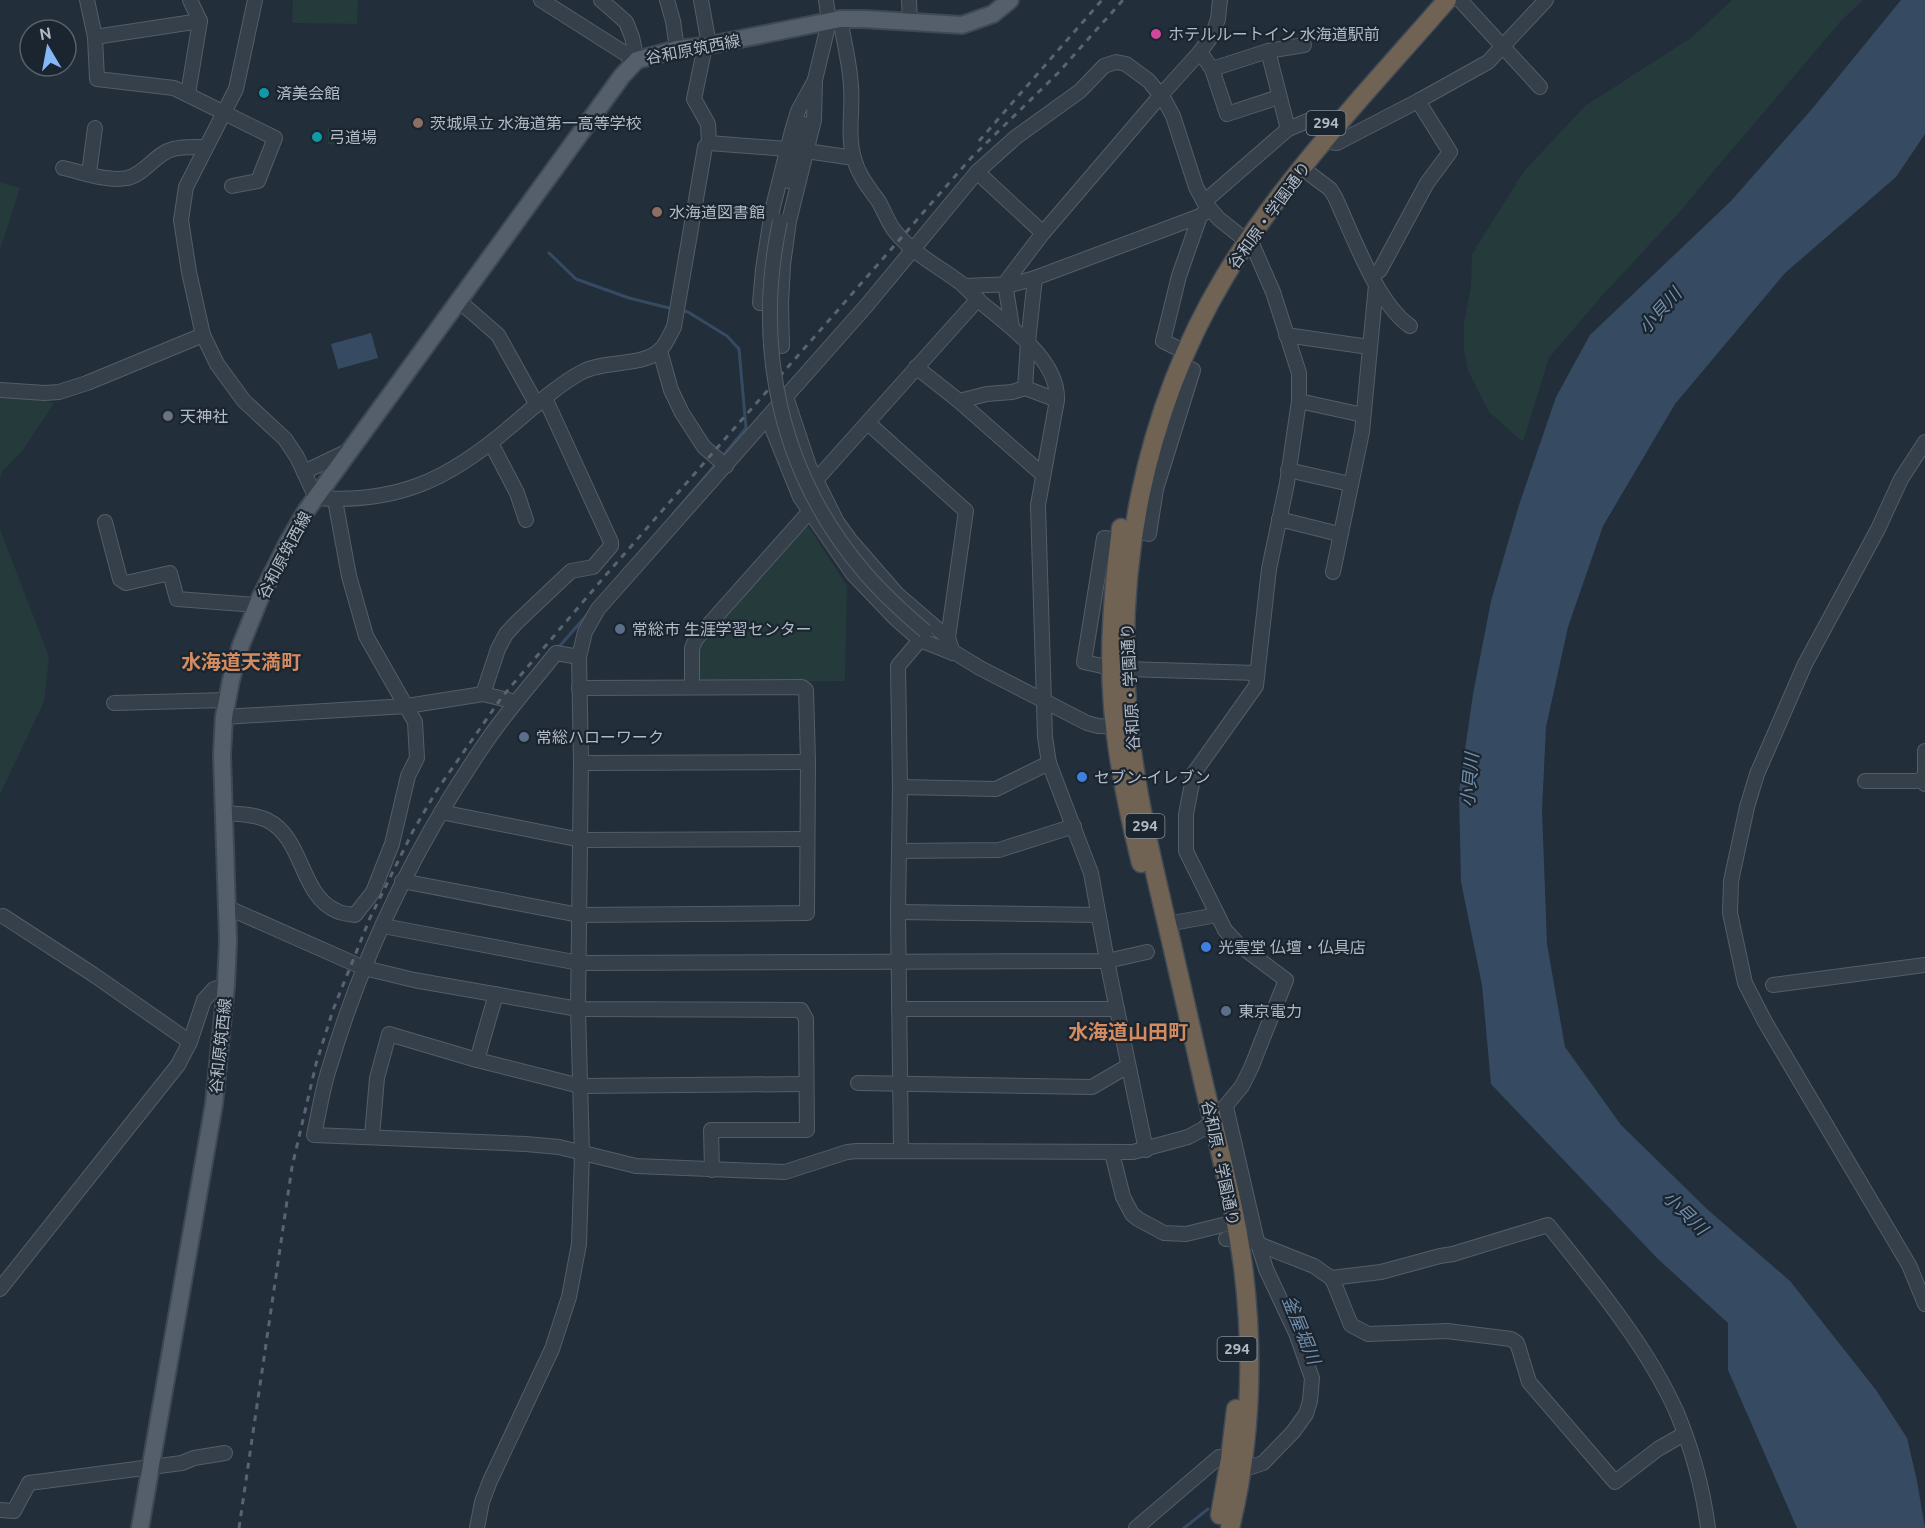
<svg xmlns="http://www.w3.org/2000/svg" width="1925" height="1528" font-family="Ubuntu,'Noto Sans JP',sans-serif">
	<rect width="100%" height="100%" fill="#222e3a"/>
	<g fill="#243a3b">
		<path d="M293,0H358L357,24L292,23Z"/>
		<path d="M1732,0H1863L1841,21L1676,216L1601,297L1549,358L1523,442L1489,412L1468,371L1464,349V323L1471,287L1472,254L1524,171L1585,106L1692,37Z"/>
		<path d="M328,128L358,130L357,146L328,144Z"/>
		<path d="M0,182L20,188L0,250Z"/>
		<path d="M0,389L54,403L22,451L2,472L0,479Z"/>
		<path d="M807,524L847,586L845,681L701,683L697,678V644Z"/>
		<path d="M0,529L49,657L44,702L0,794Z"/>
	</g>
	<g fill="#364b62">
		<path d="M1901,0H1925V134L1896,177L1785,273L1675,404L1603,526L1568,627L1546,727L1542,810L1547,944L1565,1047L1621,1125L1708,1210L1790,1281L1876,1390L1907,1438L1917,1481L1925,1528H1797L1728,1370V1323L1658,1259L1491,1084L1482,985L1461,882L1459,792L1473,694L1491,601L1519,505L1556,397L1590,335L1731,201L1812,109Z"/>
		<path d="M371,333L378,358L338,369L331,344Z"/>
	</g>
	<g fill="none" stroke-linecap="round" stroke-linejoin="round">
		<g stroke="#364b62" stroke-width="3">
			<path d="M549,253L576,279L629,298L673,309"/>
			<path d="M680,310L688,312L727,336L739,349L746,428L722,457"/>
			<path d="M673,514L716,464"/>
			<path d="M558,648L591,610"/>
			<path d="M1184,1528L1208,1509"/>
		</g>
		<g stroke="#545d68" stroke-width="16">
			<g id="minor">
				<path d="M87,0L95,37L97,79L174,88L275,138L258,181L232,186"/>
				<path d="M255,0L236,89L186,187L181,220L189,272L203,335L217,364L244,401L285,439L297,457L316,498C398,504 449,479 510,427C533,408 556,386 582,372C604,360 643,367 660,350C666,345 670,334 674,327L705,147L709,143L708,124L694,99L705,46"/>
				<path d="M541,0L626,54L634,62"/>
				<path d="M601,0L626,22L632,37L637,60"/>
				<path d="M667,0L673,21L677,49"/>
				<path d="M701,0L709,45"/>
				<path d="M909,0L910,22"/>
				<path d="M1460,0L1540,87"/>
				<path d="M840,19C844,42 850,64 851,87C853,111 847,135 854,159C859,176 869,188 879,202C884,211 888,222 894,230C911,253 940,267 962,284C968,289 973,295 978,300C1006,324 1059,359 1057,400L1038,505L1045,737L1049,763L1091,873L1107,961L1146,1150"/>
				<path d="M95,37L200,21"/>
				<path d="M1268,51L1288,129"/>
				<path d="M1200,52L1212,69L1227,114L1279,97"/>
				<path d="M1212,69L1268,51L1304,45"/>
				<path d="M815,80L814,120L789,221L783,265L781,303H760L763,269L772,211L792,131L798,111Z"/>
				<path d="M813,88L829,22L826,0"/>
				<path d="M188,94L200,21L190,0"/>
				<path d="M1324,141L1337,143L1418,101L1488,62L1546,0"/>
				<path d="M709,143L787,149"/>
				<path d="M806,151L854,158"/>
				<path d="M63,168C82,172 107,182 127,178C144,175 156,153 173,149C183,146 196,147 206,147"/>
				<path d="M1302,168L1330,189L1335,197C1352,233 1377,304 1410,326"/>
				<path d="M977,172L1043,233L1005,283L1012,327"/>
				<path d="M89,173L95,128"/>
				<path d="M789,181L804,124"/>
				<path d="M1204,202L1288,129L1310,120L1323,127"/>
				<path d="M1043,233L1161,95L1200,52L1213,34L1218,19L1220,0"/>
				<path d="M1372,276L1380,270L1427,183L1450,152L1418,101"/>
				<path d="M964,286L1014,284L1035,278L1200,216L1210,209"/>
				<path d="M459,301L498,335L537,405"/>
				<path d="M781,303L782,346"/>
				<path d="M1286,335L1369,347"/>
				<path d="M1175,347L1163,341L1179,276L1200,216"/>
				<path d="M660,351L671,390L682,413L704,447L726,466"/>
				<path d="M916,367L959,401L1042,474"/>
				<path d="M1025,388L1028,342L1035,278"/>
				<path d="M0,390L45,393L59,392L87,383L203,335"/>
				<path d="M786,397L809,466L837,522L850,540L897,594L948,638L953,653"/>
				<path d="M959,401L987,394L1012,392L1025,388L1057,400"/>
				<path d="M1299,401L1363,415"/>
				<path d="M768,418L800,497L853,574L895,618L920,640L953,653"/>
				<path d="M868,423L966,511L948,638"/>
				<path d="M1925,442L1901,479L1878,529L1805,664L1757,774L1747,807L1731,881L1730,913L1745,983L1765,1022L1909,1265L1925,1304"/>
				<path d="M491,443L517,493L526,520"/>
				<path d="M1288,470L1350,484"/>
				<path d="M304,472L348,451"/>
				<path d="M814,486L816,480L978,299"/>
				<path d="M1279,519L1339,534"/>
				<path d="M105,522L120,579L126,583L170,573L177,599L257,605"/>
				<path d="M1133,531L1149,534L1156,489L1193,370L1181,365"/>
				<path d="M1333,572L1362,432L1376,285"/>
				<path d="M947,648L980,668L1087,723L1098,726L1124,727"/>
				<path d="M1111,668L1084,662L1104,538L1120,540"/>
				<path d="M1126,669L1257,673"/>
				<path d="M692,687V648L696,639L810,511"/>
				<path d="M483,694L498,649L506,634L516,623L571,571L593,567L611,546V542L545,398"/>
				<path d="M114,703L226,700"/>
				<path d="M224,717L407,706L483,694L516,702"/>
				<path d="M1925,751V784"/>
				<path d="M581,763L808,762"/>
				<path d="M1865,781H1916L1925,778"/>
				<path d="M900,787L996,789L1049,763"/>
				<path d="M441,812L581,840L807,839"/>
				<path d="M225,813C238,814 255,814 267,820C304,838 300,896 337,911C342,914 350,914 355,915L373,892L392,844L408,776L417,758L415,722L366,636L349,576L335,500"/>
				<path d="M899,851L999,850L1074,826"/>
				<path d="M402,881L579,915L807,913L808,762L806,690L802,687L579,688"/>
				<path d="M228,910H233L364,968L414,980L578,1009L801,1010L806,1019L807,1130H711L712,1170"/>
				<path d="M898,912L1098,915"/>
				<path d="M3,916L94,975L190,1042"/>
				<path d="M1167,924L1217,915"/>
				<path d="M383,926L579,963L1107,961L1147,952"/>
				<path d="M1773,985L1925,965"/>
				<path d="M899,1009H1117"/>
				<path d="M477,1060L496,994"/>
				<path d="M858,1083L1092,1087L1128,1066"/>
				<path d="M372,1136L377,1078L389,1034L477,1060L580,1086L806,1084"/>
				<path d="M901,1151L898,912L900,787L898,666L920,640"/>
				<path d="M1112,1153L1123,1197L1132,1214L1138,1219L1164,1233L1186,1234L1235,1222"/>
				<path d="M1226,1239L1238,1238L1248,1240L1314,1266L1331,1278L1334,1283L1351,1325L1368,1334L1447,1331L1511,1339L1517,1343L1519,1349L1529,1382L1615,1482L1658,1449L1684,1434"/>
				<path d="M1331,1278L1381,1272L1440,1256L1453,1254L1548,1225C1593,1281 1648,1347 1677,1413C1692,1449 1703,1490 1708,1528"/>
				<path d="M0,1289L178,1065L190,1042L204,1000L214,989L226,985"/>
				<path d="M0,1510L14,1511L29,1483L182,1463L194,1458L225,1453"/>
				<path d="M477,1528L482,1502L490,1481L552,1349L569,1297L579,1244L582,1153L578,1009L581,763L579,657L585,632L598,609L867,305L977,172L1016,137L1080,91L1104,66L1116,62L1126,64L1149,81L1165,101L1173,116L1196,187L1204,202L1219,219L1253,246L1273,292L1299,373V401L1287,483L1269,569L1256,686L1194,773L1186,814V851L1225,930L1238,944L1286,980L1251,1068L1242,1086L1219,1114L1203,1129L1188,1137L1133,1152L857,1151L847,1152L785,1172L636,1166L559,1147L526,1144L314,1135C319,1113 322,1090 329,1069C363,953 418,841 486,742C507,711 533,682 556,653L579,657"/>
				<path d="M1136,1528L1219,1457L1251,1467L1263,1463L1293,1432L1306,1414L1310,1401L1312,1378L1296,1333L1266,1269L1256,1237L1226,1107"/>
			</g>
		</g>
		<g stroke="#3f4954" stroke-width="20">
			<path id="major" d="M140,1528L214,1104L226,985L228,941L222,755L224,717L231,680L241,645L260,598L288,542L306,511L622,76L637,60L677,49L705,46L840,19H864L962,25L993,14L1010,0"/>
		</g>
		<g stroke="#414a55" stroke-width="21">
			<g id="highway">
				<path d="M1121,528C1114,587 1108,646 1113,706C1117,760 1128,811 1141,863"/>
				<path d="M1220,1515L1230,1459L1236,1409"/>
				<path d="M1230,1528C1251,1443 1254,1353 1243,1266C1235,1207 1219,1148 1205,1089C1194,1041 1183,993 1172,945C1155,873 1137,801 1129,727C1113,571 1144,411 1225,276C1286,175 1370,89 1447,0"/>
			</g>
		</g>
		<use href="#minor" stroke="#36404b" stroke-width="14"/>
		<use href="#major" stroke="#545f6b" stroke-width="16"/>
		<use href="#highway" stroke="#716353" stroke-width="18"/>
		<g stroke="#586472" stroke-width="3" stroke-dasharray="6 6" stroke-linecap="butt">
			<path d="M979,141L1102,0"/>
			<path d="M239,1528L292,1167L316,1064L333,1010L370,918L413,831L437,790L502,697L605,576L971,158L1058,73L1123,0"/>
		</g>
		<g stroke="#545d68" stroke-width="16" stroke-linecap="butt">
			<path id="minor-bridge" d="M780,221C753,348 780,475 866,574C884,595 904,613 925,631"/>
		</g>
		<use href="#minor-bridge" stroke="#36404b" stroke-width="14"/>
	</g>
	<circle fill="#d1479c" stroke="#1b252f" stroke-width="2" cx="1156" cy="34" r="6"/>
	<g fill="#0f9aa8" stroke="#1b252f" stroke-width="2">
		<circle cx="264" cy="93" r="6"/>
		<circle cx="317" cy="137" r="6"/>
	</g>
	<g fill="#8d6e63" stroke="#1b252f" stroke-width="2">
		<circle cx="418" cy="123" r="6"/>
		<circle cx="657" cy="212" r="6"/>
	</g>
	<circle fill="#6b7280" stroke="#1b252f" stroke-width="2" cx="168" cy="416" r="6"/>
	<g fill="#5c6f8a" stroke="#1b252f" stroke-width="2">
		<circle cx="620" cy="629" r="6"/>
		<circle cx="524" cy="737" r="6"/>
		<circle cx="1226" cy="1011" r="6"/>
	</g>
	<g fill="#3f7fe0" stroke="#1b252f" stroke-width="2">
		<circle cx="1082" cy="777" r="6"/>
		<circle cx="1206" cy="947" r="6"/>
	</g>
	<g text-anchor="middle" stroke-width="4.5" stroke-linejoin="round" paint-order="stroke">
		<g fill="#1b252f" stroke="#848d99" stroke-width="1.5">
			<rect x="1306.5" y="111" width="39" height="24" rx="4.5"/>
			<rect x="1125.5" y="814" width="39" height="24" rx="4.5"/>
			<rect x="1217.5" y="1337" width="39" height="24" rx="4.5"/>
		</g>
		<g font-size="15" font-weight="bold" fill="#b1bac7">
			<text x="1326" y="128">294</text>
			<text x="1145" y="831">294</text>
			<text x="1237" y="1354">294</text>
		</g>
		<g font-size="16" fill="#b1bac7" stroke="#1b252f" text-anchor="start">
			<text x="1168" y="40">ホテルルートイン 水海道駅前</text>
			<text x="276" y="99">済美会館</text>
			<text x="430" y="129">茨城県立 水海道第一高等学校</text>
			<text x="329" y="143">弓道場</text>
			<text x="669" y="218">水海道図書館</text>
			<text x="180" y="422">天神社</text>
			<text x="632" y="635">常総市 生涯学習センター</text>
			<text x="536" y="743">常総ハローワーク</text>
			<text x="1094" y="783">セブン-イレブン</text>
			<text x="1218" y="953">光雲堂 仏壇・仏具店</text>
			<text x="1238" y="1017">東京電力</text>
		</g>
		<g font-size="16" fill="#b1bac7" stroke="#1b252f">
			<text transform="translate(693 49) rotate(-11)" y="6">谷和原筑西線</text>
			<text transform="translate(1269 215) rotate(-54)" y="6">谷和原・学園通り</text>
			<text transform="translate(284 555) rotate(-62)" y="6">谷和原筑西線</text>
			<text transform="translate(1130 687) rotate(-93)" y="6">谷和原・学園通り</text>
			<text transform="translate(220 1046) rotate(-84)" y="6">谷和原筑西線</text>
			<text transform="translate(1221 1163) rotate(78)" y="6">谷和原・学園通り</text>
		</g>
		<g font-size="18" font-style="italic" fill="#718daa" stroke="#1b252f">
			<text transform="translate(1660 311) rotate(-48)" y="6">小貝川</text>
			<text transform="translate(1470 780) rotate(-85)" y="6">小貝川</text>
			<text transform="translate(1685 1213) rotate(44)" y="6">小貝川</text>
			<text transform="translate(1301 1330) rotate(68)" y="6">釜屋堀川</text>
		</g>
		<g font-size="20" font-weight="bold" fill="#d38b5f" stroke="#1b252f">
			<text x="241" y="669">水海道天満町</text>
			<text x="1128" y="1039">水海道山田町</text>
		</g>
	</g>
	<g transform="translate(48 48) rotate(350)"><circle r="28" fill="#1b252f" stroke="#57616c" stroke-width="1.5"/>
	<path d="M0-4.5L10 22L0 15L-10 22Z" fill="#85b8f7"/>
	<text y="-9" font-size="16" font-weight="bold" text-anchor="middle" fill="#b1bac7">N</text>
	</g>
</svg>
